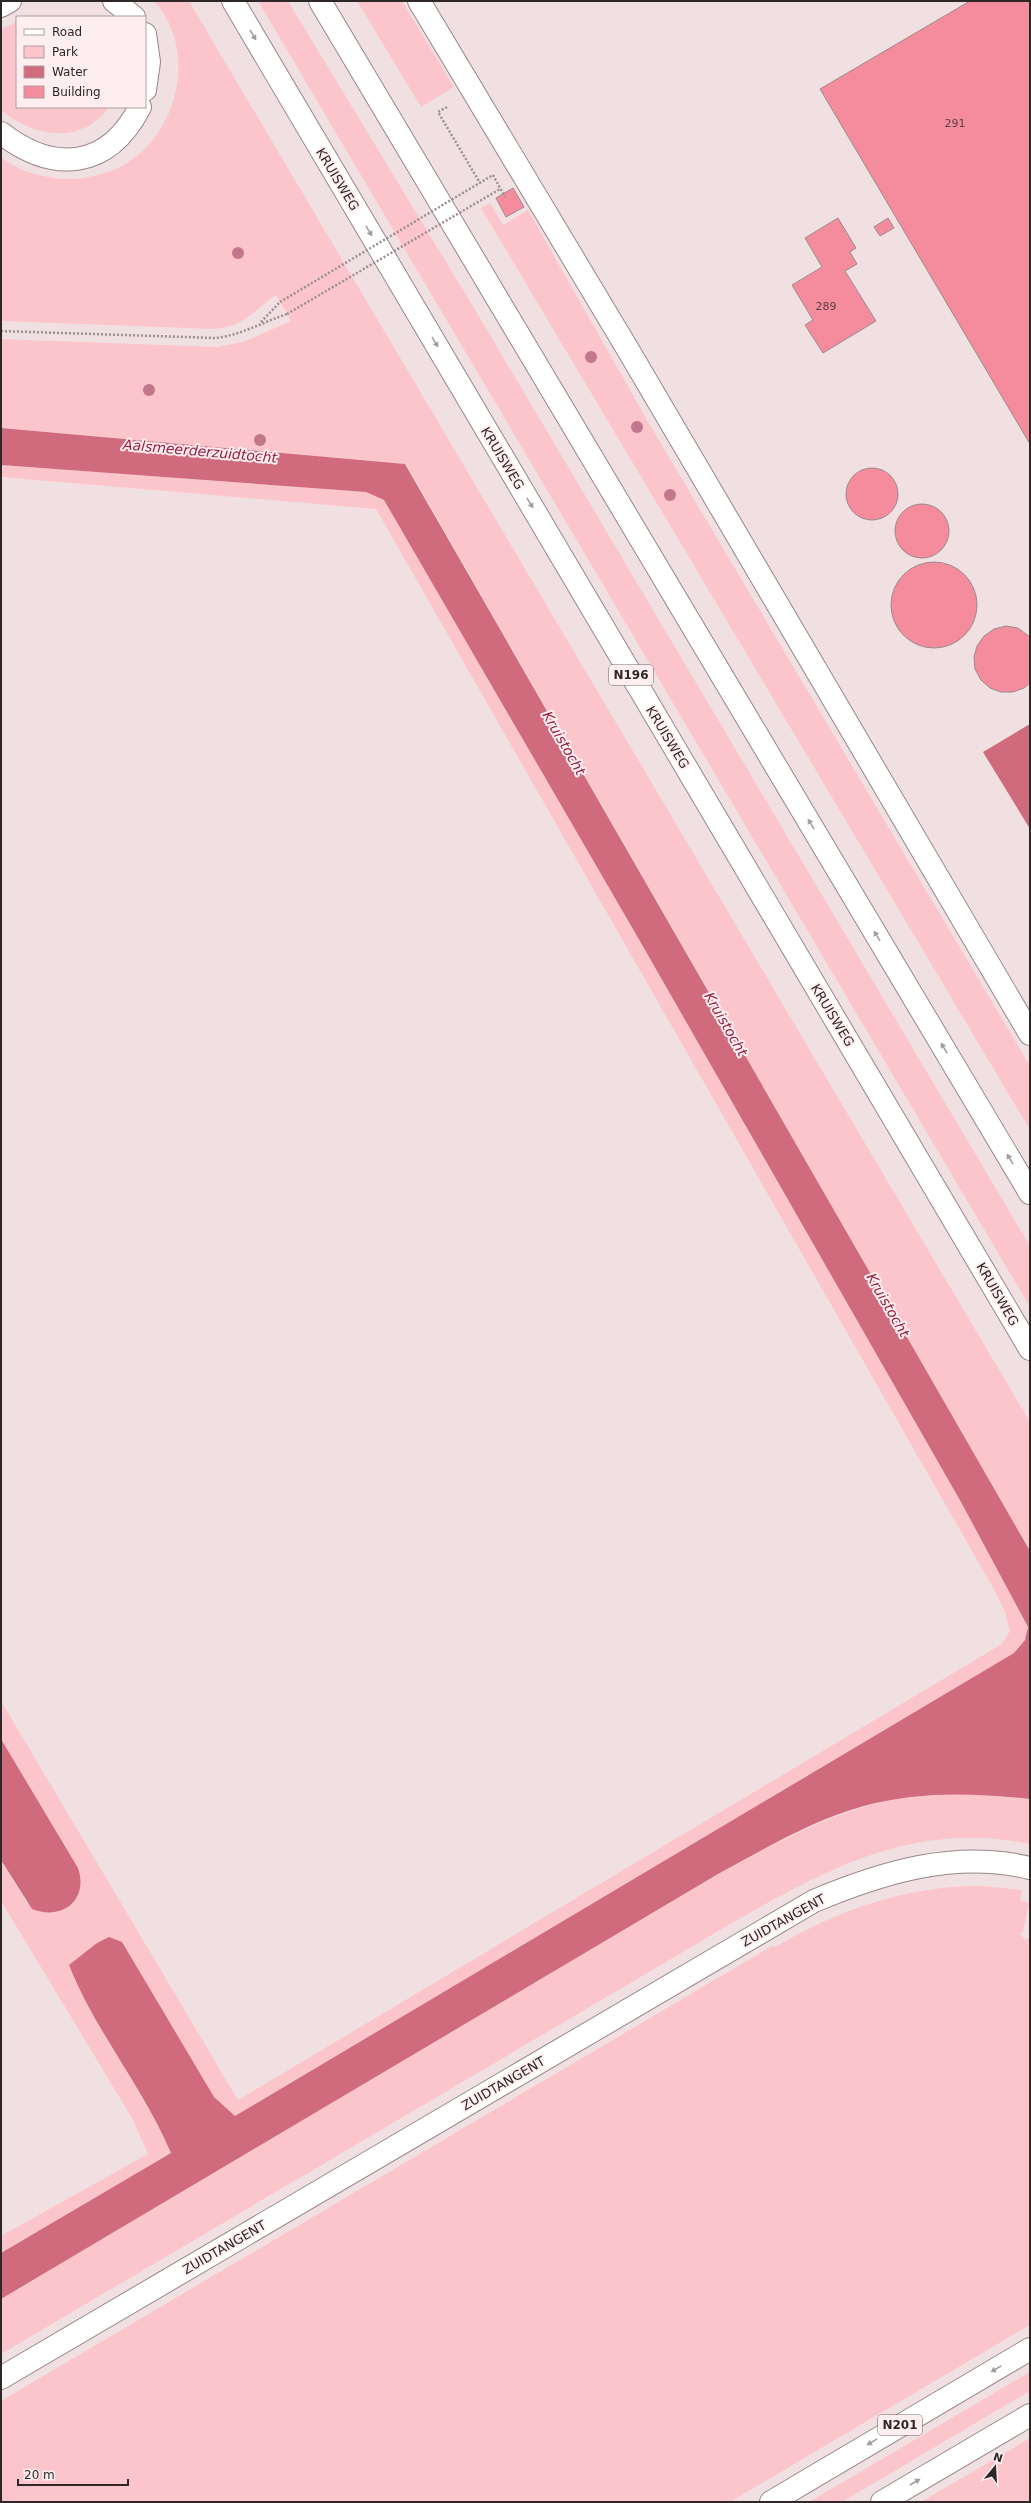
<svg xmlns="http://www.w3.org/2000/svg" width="1031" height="2503" font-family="'DejaVu Sans',sans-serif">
	<rect width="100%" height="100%" fill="#f1e0e2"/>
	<g fill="#fcc5cc">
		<path d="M154,1H189L1030,1422V1551L406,464L1,428V339L217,347L243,342L291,321L276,295C251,312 248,325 214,329L1,321V157C14,168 31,174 48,177C75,182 103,177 127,163C180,131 197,47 154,1Z"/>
		<path d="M258,1H288L474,308L1030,1246V1307Z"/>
		<path d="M357,1H402L454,87L421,107Z"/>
		<path d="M17,22V107H109C81,146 33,137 1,110V29Z"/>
		<path d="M490,203L503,225L528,210L647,420L1030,1066V1130L481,208Z"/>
		<path d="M1,465L366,492L384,500L637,936L961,1502L1028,1627L1025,1640L1014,1653L235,2116L69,1965C95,2031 142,2088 171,2153L1,2253V2236L148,2154L132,2118L1,1901V1860L27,1903L61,1910C79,1900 84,1888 78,1868L1,1739V1701L238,2100L1002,1644L1010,1631L1005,1612L996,1593L376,509L1,477Z"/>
		<path d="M933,1794H970L1030,1799V1844C914,1820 824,1870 727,1926L1,2354V2299L718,1874C792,1835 847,1802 933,1794Z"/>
		<path d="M980,1886L1022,1890L1020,1900L1029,1903L1023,1932L1020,1933L1025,1940L1030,1937V2325L730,2502H1V2401L772,1946L775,1947C839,1910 905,1886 980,1886Z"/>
		<path d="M1030,2372V2391L842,2502H809Z"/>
		<path d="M1030,2438V2502H921Z"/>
	</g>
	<g fill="#cf6b7d">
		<path d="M1,428L405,464L1030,1551V1799C974,1793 919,1791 864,1806C812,1820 765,1849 718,1874L1,2299V2253L171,2153C143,2087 95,2031 69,1965L97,1943L109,1937L122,1942L214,2097L235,2116L1014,1653L1025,1640L1028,1627L961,1502L637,936L384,500L366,492L1,465Z"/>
		<path d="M1030,724V829L983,752Z"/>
		<path d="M1,1739L78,1868C89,1900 62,1921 32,1909L1,1860Z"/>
	</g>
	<g fill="#f48c9e" stroke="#9b8b8d">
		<path d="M970,1H1030V444L820,89Z"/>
		<path d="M513,188L524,207L506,217L496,198Z"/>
		<path d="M838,218L856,248L850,252L857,264L845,271L876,321L823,353L805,325L813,320L792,285L822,267L805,238Z"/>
		<path d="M888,218L894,228L880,236L874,227Z"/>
		<circle cx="872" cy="494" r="26"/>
		<circle cx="922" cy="531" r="27"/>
		<circle cx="934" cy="605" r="43"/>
		<path d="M1006,626L1018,628L1030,637V683L1024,688L1013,692H1001L990,688L981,680L975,669L974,657L977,646L984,636L994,629Z"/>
	</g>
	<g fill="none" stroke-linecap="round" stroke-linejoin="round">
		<g stroke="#968788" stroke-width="24">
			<g id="minor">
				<path d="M114,1L134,17"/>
				<path d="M419,1L627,348L1030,1034"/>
				<path d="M1,6L10,1"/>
				<path d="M145,34L149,62L145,90"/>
				<path d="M1,133C54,174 108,169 140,107"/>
				<path d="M1,2378L814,1901C883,1872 955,1850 1030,1868"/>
			</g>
		</g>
		<g stroke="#968788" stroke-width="24">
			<g id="highway">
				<path d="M233,1L1030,1349"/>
				<path d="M320,1L1030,1193"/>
				<path d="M771,2502L1030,2349"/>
				<path d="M882,2502L1030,2415"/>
			</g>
		</g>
		<g stroke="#9b8f90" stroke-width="2.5" stroke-dasharray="2 2" stroke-linecap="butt">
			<path d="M447,107L438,112L480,183"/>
			<path d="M261,322L280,302"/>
			<path d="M1,331L216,338C241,335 263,322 287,314"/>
		</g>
		<use href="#minor" stroke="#fff" stroke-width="22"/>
		<use href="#highway" stroke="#fff" stroke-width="22"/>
		<g stroke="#9b8f90" stroke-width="2.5" stroke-dasharray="2 2" stroke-linecap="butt">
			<path d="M280,302L493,175L505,197"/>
			<path d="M287,314L500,189"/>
		</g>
	</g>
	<g fill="#c2778b">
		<circle cx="238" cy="253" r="6"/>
		<circle cx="591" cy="357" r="6"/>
		<circle cx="149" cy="390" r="6"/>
		<circle cx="637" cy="427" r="6"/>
		<circle cx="260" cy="440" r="6"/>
		<circle cx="670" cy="495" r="6"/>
	</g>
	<defs><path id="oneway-solid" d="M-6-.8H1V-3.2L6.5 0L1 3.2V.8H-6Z"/></defs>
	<g fill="#a09e9e">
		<use href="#oneway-solid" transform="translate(253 35) rotate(59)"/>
		<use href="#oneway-solid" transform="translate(369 231) rotate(59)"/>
		<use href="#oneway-solid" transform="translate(435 342) rotate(59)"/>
		<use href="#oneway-solid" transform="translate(530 503) rotate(59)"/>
		<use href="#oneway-solid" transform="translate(811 824) rotate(-121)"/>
		<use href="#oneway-solid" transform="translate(877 936) rotate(-121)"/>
		<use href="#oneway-solid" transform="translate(944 1048) rotate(-121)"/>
		<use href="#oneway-solid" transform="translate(1010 1159) rotate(-121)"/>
		<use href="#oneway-solid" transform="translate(996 2369) rotate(149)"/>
		<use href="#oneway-solid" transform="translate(872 2442) rotate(149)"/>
		<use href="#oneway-solid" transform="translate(915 2482) rotate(-30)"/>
	</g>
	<g text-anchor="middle" stroke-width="4" stroke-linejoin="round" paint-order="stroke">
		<g font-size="11" fill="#5f4046">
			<text x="955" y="127">291</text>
			<text x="826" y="310">289</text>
		</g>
		<g fill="#ffeeef" stroke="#6c6364" stroke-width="1">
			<rect x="609" y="665" width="44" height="20" rx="3"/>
			<rect x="878" y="2415" width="44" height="20" rx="3"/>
		</g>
		<g font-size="12" font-weight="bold" fill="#2d2728">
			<text x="631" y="679">N196</text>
			<text x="900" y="2429">N201</text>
		</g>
		<g font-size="13" fill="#2d2728" stroke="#ffeeef">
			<text transform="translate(338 179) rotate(59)" y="5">KRUISWEG</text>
			<text transform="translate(503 458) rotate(59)" y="5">KRUISWEG</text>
			<text transform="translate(668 737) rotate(59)" y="5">KRUISWEG</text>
			<text transform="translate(833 1015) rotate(59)" y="5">KRUISWEG</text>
			<text transform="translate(998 1294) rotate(60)" y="5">KRUISWEG</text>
			<text transform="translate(783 1920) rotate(-29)" y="5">ZUIDTANGENT</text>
			<text transform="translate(503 2083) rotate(-30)" y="5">ZUIDTANGENT</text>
			<text transform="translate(224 2247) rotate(-30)" y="5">ZUIDTANGENT</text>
		</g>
		<g font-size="14" font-style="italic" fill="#971d41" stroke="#ffeeef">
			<text transform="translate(200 451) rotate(5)" y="5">Aalsmeerderzuidtocht</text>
			<text transform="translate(564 743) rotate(60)" y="5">Kruistocht</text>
			<text transform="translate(726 1024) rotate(60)" y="5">Kruistocht</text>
			<text transform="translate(888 1305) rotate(60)" y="5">Kruistocht</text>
		</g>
	</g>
	<rect width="1031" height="2503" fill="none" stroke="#2d2728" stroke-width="4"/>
	<rect x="16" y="16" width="130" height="92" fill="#ffeeef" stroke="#ab9e9f"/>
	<rect x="24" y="29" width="20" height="6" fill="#ffffff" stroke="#ab9e9f"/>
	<text x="52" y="36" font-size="12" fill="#2d2728">Road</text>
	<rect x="24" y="46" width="20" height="12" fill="#fcc5cc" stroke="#ab9e9f"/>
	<text x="52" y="56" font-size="12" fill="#2d2728">Park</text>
	<rect x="24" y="66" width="20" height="12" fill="#cf6b7d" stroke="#ab9e9f"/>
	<text x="52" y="76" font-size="12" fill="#2d2728">Water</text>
	<rect x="24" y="86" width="20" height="12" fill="#f48c9e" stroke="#ab9e9f"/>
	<text x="52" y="96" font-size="12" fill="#2d2728">Building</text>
	<g transform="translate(995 2467) rotate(18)" stroke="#ffeeef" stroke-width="3" paint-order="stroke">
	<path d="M0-3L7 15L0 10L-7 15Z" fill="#2d2728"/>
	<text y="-6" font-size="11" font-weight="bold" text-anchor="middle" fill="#2d2728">N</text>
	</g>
	<path d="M18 2479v6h110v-6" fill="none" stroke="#2d2728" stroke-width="2"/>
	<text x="24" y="2479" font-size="12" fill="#2d2728" stroke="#ffeeef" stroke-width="3" paint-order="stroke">20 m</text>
</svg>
